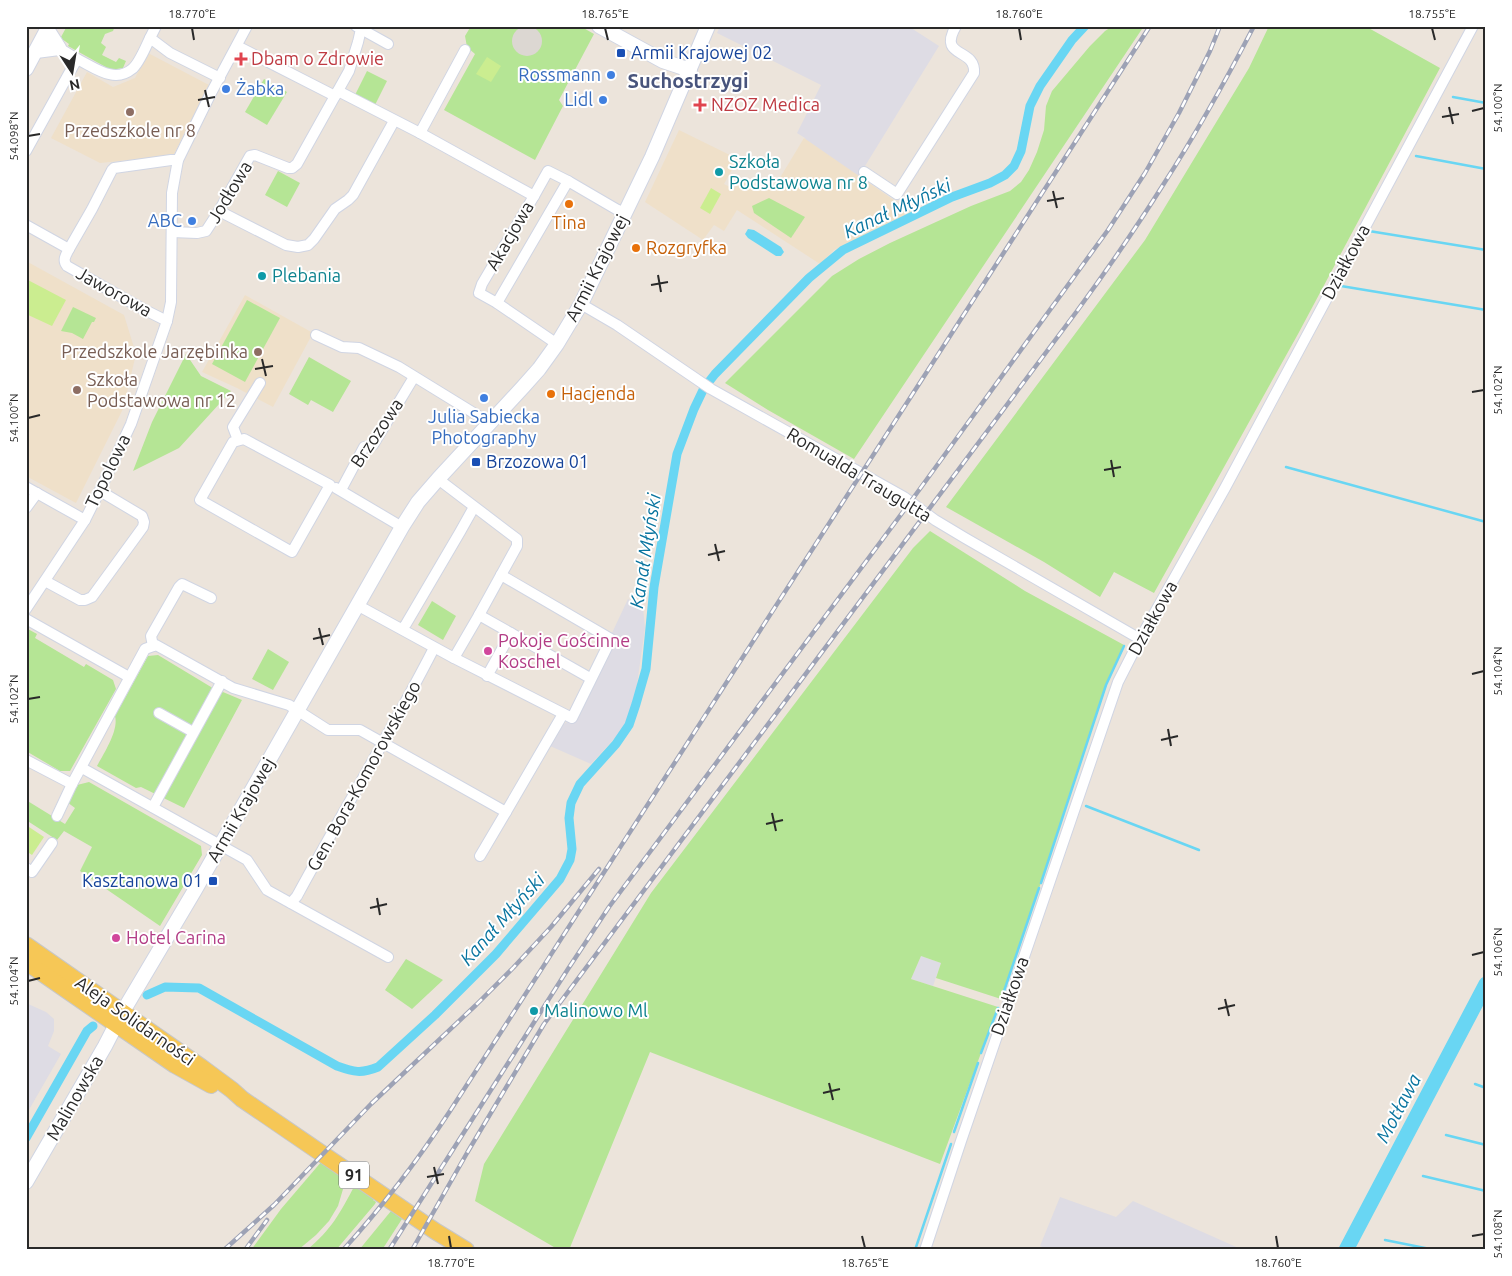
<svg xmlns="http://www.w3.org/2000/svg" width="1512" height="1276" font-family="Ubuntu,sans-serif">
	<rect width="100%" height="100%" fill="#ece4db"/>
	<g fill="#dedce4">
		<path d="M720,26H908L939,46L857,179L808,150L805,138L797,133L821,85L717,33Z"/>
		<path d="M628,599L643,608L645,628L634,705L624,728L591,764L550,746L563,725L572,718Z"/>
		<path d="M921,956L941,963L933,986L911,979Z"/>
		<path d="M26,1003L46,1012L54,1019V1031L48,1046L61,1054L26,1115Z"/>
		<path d="M1060,1197L1116,1217L1133,1201L1243,1250H1050L1040,1246Z"/>
	</g>
	<g fill="#efe0c9">
		<path d="M148,53L209,85L174,154L170,156L100,163L51,138L87,72L113,87L135,78Z"/>
		<path d="M679,130L738,159L724,184L734,189L740,179L758,189L763,180L775,186L804,138L911,212L834,250L820,264L737,210L724,231L714,225L703,240L645,202Z"/>
		<path d="M26,261L124,315L136,354L123,409L76,503L26,476Z"/>
		<path d="M245,295L313,333L273,407L237,388L202,372Z"/>
	</g>
	<g fill="#b5e595">
		<path d="M67,26H115L113,31L105,34L101,43L106,47L102,55L116,62L119,58L126,61L123,68L111,70L68,46L69,44L62,39L61,37Z"/>
		<path d="M471,26H580L594,34L559,100L563,106L535,160L444,110L475,54L467,47L465,36Z"/>
		<path d="M1113,26H1144L854,459L768,410L725,383L832,276L859,259L890,243L971,206L1010,191L1021,182L1029,170L1037,152L1044,130L1046,106L1052,91L1090,46L1105,31Z"/>
		<path d="M1269,26H1365L1440,68L1298,334L1154,593L1114,572L1100,597L1044,562L946,507L1145,240L1249,68Z"/>
		<path d="M367,71L387,81L375,105L355,95Z"/>
		<path d="M264,79L287,92L267,125L245,112Z"/>
		<path d="M278,171L300,183L287,207L265,195Z"/>
		<path d="M769,198L805,217L791,238L754,213L752,206Z"/>
		<path d="M247,300L280,318L245,382L212,364Z"/>
		<path d="M73,307L96,318L94,322H92L83,339L72,333L61,331Z"/>
		<path d="M186,354L201,376L231,391L179,448L133,471L152,422Z"/>
		<path d="M309,357L351,381L333,412L311,400L308,405L289,394Z"/>
		<path d="M930,531L1025,591L1124,645L1106,685L1023,937L1001,999L936,978L941,963L921,956L911,979L998,1007L940,1164L650,1052L569,1250H559L475,1201L484,1164L651,893L913,548Z"/>
		<path d="M432,601L456,616L443,640L418,625Z"/>
		<path d="M26,628L37,634L35,638L84,667L86,664L113,680L116,689L70,771H60L26,751V634L28,631Z"/>
		<path d="M268,649L289,662L273,690L252,679Z"/>
		<path d="M158,655L211,687L242,700L184,808L141,787L136,788L97,766C104,753 119,730 115,716L148,656Z"/>
		<path d="M89,782L201,846L202,855L160,926L80,871L92,847L64,831L57,840L26,820V800L65,824L75,808L67,802L77,785Z"/>
		<path d="M406,959L443,980L412,1009L385,990Z"/>
		<path d="M322,1161L346,1179L338,1206L329,1221L316,1235L298,1250H251L281,1209Z"/>
		<path d="M355,1185L374,1198L373,1200L376,1202L375,1204L336,1250H307C332,1229 340,1213 355,1185Z"/>
		<path d="M391,1211L402,1219L382,1250H359Z"/>
	</g>
	<g fill="#cbed90">
		<path d="M487,57L501,66L491,82L476,74Z"/>
		<path d="M711,188L721,194L710,214L700,208Z"/>
		<path d="M26,279L66,300L52,326L26,314Z"/>
		<path d="M26,825L44,837L32,855L26,851Z"/>
	</g>
	<circle fill="#dcd7d2" cx="527" cy="41" r="15"/>
	<path fill="#69d6f3" d="M748,229L754,230L781,247L784,252L781,256H776L748,238L745,234Z"/>
	<g fill="none" stroke-linecap="round" stroke-linejoin="round">
		<g stroke="#69d6f3" stroke-width="2.5">
			<path d="M1453,97L1486,103"/>
			<path d="M1416,156L1486,169"/>
			<path d="M1369,231L1486,250"/>
			<path d="M1341,286L1486,310"/>
			<path d="M1286,467L1486,522"/>
			<path d="M1086,806L1199,850"/>
			<path d="M1041,883L1106,685L1124,646"/>
			<path d="M1002,997L1039,888"/>
			<path d="M981,1053L998,1008"/>
			<path d="M1475,1084L1486,1088"/>
			<path d="M954,1132L978,1063"/>
			<path d="M1446,1135L1486,1145"/>
			<path d="M1423,1176L1486,1191"/>
			<path d="M1385,1240L1435,1250"/>
			<path d="M915,1250L951,1144"/>
		</g>
		<g stroke="#69d6f3" stroke-width="9">
			<path d="M147,995L165,987L199,988L337,1066C354,1072 361,1074 378,1067L435,1015L496,954L560,879L570,860L572,849L569,818L571,803L580,784L616,744L629,725L636,704L646,669L654,587L677,454L694,409L704,388L715,374L809,278L843,250L952,197L990,183L1005,175L1014,166L1021,151L1030,106L1040,86L1072,40L1085,26"/>
			<path d="M26,1138L87,1031L93,1026"/>
		</g>
		<path stroke="#69d6f3" stroke-width="15" d="M1346,1250L1486,984"/>
		<g stroke="#d0d5e3" stroke-width="12">
			<g id="street">
				<path d="M156,26L150,38L170,53L220,78"/>
				<path d="M361,29L388,44"/>
				<path d="M237,46L335,96"/>
				<path d="M59,48L77,59"/>
				<path d="M338,91L420,133L534,196L482,284L479,293L497,303L557,344"/>
				<path d="M420,133L465,50"/>
				<path d="M26,151L77,59C94,67 114,84 132,69C139,64 146,46 150,38"/>
				<path d="M864,172L897,194L974,73C976,47 937,59 956,26"/>
				<path d="M534,196L548,171L568,181"/>
				<path d="M219,211L286,245L298,247L308,245L314,239L335,209L348,200L353,195L394,121"/>
				<path d="M26,225L69,249C66,255 62,260 67,266L143,309L167,321"/>
				<path d="M172,232L197,233L206,231L219,211L250,156L255,155L288,168H292L297,164L349,71L358,42L361,29L356,26"/>
				<path d="M69,249L92,209L112,170L114,168L171,160H178"/>
				<path d="M497,303L568,181L616,209L625,213"/>
				<path d="M581,304L617,325L711,389L904,497L935,520L965,538L1140,639"/>
				<path d="M316,335L342,347L359,348L399,367L490,423"/>
				<path d="M244,439L330,485L292,552L200,500L233,442Z"/>
				<path d="M238,440L233,427L260,383"/>
				<path d="M438,479L517,539V546L479,615L454,658"/>
				<path d="M26,487L85,520"/>
				<path d="M336,488L402,527"/>
				<path d="M341,490L364,447L373,445L414,377"/>
				<path d="M26,508L37,493"/>
				<path d="M45,581L80,600H85L92,597L143,527L144,522L142,516L100,491"/>
				<path d="M357,605L454,658L572,718L611,639L501,575"/>
				<path d="M26,609L85,520L103,484L131,424L167,321L171,302L172,193L178,160L210,95L247,26"/>
				<path d="M479,615L590,678"/>
				<path d="M26,619L129,677"/>
				<path d="M402,629L406,624L460,532L474,507"/>
				<path d="M153,646L151,636L179,587L182,584L211,598"/>
				<path d="M487,676L511,633"/>
				<path d="M159,713L193,732"/>
				<path d="M26,760L72,784L145,649L156,645L233,688L289,705L328,730H360L506,812L480,856"/>
				<path d="M82,768L247,860L267,890L388,957"/>
				<path d="M153,807L222,681"/>
				<path d="M506,812L563,714"/>
				<path d="M57,816L72,784"/>
				<path d="M26,868L32,872L52,843"/>
				<path d="M291,903L297,896C342,813 391,732 434,648"/>
				<path d="M925,1250L961,1141L1118,682L1140,639L1225,488L1473,26"/>
			</g>
		</g>
		<g stroke="#d0d5e3" stroke-width="16">
			<g id="secondary">
				<path d="M599,26L663,61L690,70"/>
				<path d="M36,51L59,48L47,29"/>
				<path d="M26,69L49,26"/>
				<path d="M26,1182L105,1046L122,1013L195,890L402,527L418,502L438,479L523,387L539,369L557,344L581,304L652,157L708,26"/>
			</g>
		</g>
		<g stroke="#c7c7c7" stroke-width="18">
			<g id="primary">
				<path d="M26,945L201,1067L232,1090L242,1099L435,1231L466,1250"/>
				<path d="M26,962L175,1065L211,1085"/>
			</g>
		</g>
		<use href="#street" stroke="#fff" stroke-width="10"/>
		<use href="#secondary" stroke="#fff" stroke-width="14"/>
		<use href="#primary" stroke="#f6c756" stroke-width="16"/>
		<g stroke="#9da2b5" stroke-width="4.5">
			<g id="rail">
				<path d="M224,1250L274,1205L371,1104L476,1005L513,968L551,927L599,869"/>
				<path d="M245,1250L267,1220"/>
				<path d="M343,1250C383,1206 418,1160 450,1111L1150,26"/>
				<path d="M389,1250L568,969L609,907L914,497L1108,230L1145,173L1179,113L1210,51L1220,26"/>
				<path d="M412,1250L467,1153L544,1024L1077,311C1107,270 1136,228 1163,185C1196,134 1226,80 1254,26"/>
			</g>
		</g>
		<use href="#rail" stroke="#fff" stroke-width="2.5" stroke-dasharray="8" stroke-linecap="butt"/>
	</g>
	<path fill="none" stroke="#292929" stroke-width="2" d="M192,28L194,40M605,28L608,40M1019,28L1021,40M1432,28L1435,40M205,90L209,107M198,100L215,97M1449,107L1453,124M1472,111L1484,108M1442,117L1459,114M28,136L40,134M1053,191L1057,208M1047,201L1064,198M658,275L661,292M651,285L668,282M262,359L266,376M255,369L273,366M1472,392L1484,390M28,418L40,415M1111,460L1114,477M1104,470L1121,467M715,544L719,561M708,555L725,551M319,628L323,645M313,639L330,635M1472,674L1484,671M28,699L40,697M1168,729L1171,746M1161,740L1178,736M772,813L776,831M766,824L783,820M377,898L380,915M370,908L387,904M1472,955L1484,952M28,981L40,978M1225,999L1229,1016M1218,1009L1235,1005M829,1083L833,1100M823,1093L840,1089M434,1167L438,1184M427,1177L444,1174M449,1236L451,1248M862,1236L865,1248M1276,1236L1278,1248M1472,1236L1484,1234"/>
	<g fill="#1a4fb4" stroke="#fff" stroke-width="2">
		<rect x="616" y="48" width="10" height="10" rx="2.5"/>
		<rect x="471" y="457" width="10" height="10" rx="2.5"/>
		<rect x="208" y="876" width="10" height="10" rx="2.5"/>
	</g>
	<g fill="#e0444e" stroke="#fff" stroke-width="2">
		<path d="M238.5 51.5h5v5h5v5h-5v5h-5v-5h-5v-5h5z"/>
		<path d="M697.5 97.5h5v5h5v5h-5v5h-5v-5h-5v-5h5z"/>
	</g>
	<g fill="#3f7fe0" stroke="#fff" stroke-width="2">
		<circle cx="611" cy="75" r="5"/>
		<circle cx="226" cy="89" r="5"/>
		<circle cx="603" cy="100" r="5"/>
		<circle cx="192" cy="221" r="5"/>
		<circle cx="484" cy="398" r="5"/>
	</g>
	<g fill="#8d6e63" stroke="#fff" stroke-width="2">
		<circle cx="130" cy="112" r="5"/>
		<circle cx="258" cy="352" r="5"/>
		<circle cx="77" cy="390" r="5"/>
	</g>
	<g fill="#0f9aa8" stroke="#fff" stroke-width="2">
		<circle cx="719" cy="172" r="5"/>
		<circle cx="262" cy="276" r="5"/>
		<circle cx="534" cy="1011" r="5"/>
	</g>
	<g fill="#e8710a" stroke="#fff" stroke-width="2">
		<circle cx="569" cy="204" r="5"/>
		<circle cx="636" cy="248" r="5"/>
		<circle cx="551" cy="394" r="5"/>
	</g>
	<g fill="#d1479c" stroke="#fff" stroke-width="2">
		<circle cx="488" cy="651" r="5"/>
		<circle cx="116" cy="938" r="5"/>
	</g>
	<g text-anchor="middle" stroke-width="4" stroke-linejoin="round" paint-order="stroke">
		<rect fill="#fff" stroke="#696969" stroke-width="1" x="339" y="1161.5" width="30" height="27" rx="4"/>
		<g font-size="16" font-weight="bold" fill="#292929">
			<text x="354" y="1181">91</text>
		</g>
		<g font-size="18" fill="#164399" stroke="#fff" text-anchor="start">
			<text x="631" y="59">Armii Krajowej 02</text>
			<text x="486" y="468">Brzozowa 01</text>
			<text x="203" y="887" text-anchor="end">Kasztanowa 01</text>
		</g>
		<g font-size="18" fill="#be3a42" stroke="#fff" text-anchor="start">
			<text x="251" y="65">Dbam o Zdrowie</text>
			<text x="711" y="111">NZOZ Medica</text>
		</g>
		<g font-size="18" fill="#366cbe" stroke="#fff" text-anchor="end">
			<text x="601" y="81">Rossmann</text>
			<text x="236" y="95" text-anchor="start">Żabka</text>
			<text x="593" y="106">Lidl</text>
			<text x="182" y="227">ABC</text>
			<text x="484" y="423" text-anchor="middle">Julia Sabiecka<tspan x="484" dy="21">Photography</tspan></text>
		</g>
		<g font-size="18" fill="#785e54" stroke="#fff">
			<text x="130" y="137">Przedszkole nr 8</text>
			<text x="248" y="358" text-anchor="end">Przedszkole Jarzębinka</text>
			<text x="87" y="386" text-anchor="start">Szkoła<tspan x="87" dy="21">Podstawowa nr 12</tspan></text>
		</g>
		<g font-size="18" fill="#0d838f" stroke="#fff" text-anchor="start">
			<text x="729" y="168">Szkoła<tspan x="729" dy="21">Podstawowa nr 8</tspan></text>
			<text x="272" y="282">Plebania</text>
			<text x="544" y="1017">Malinowo Ml</text>
		</g>
		<g font-size="18" fill="#292929" stroke="#fff">
			<text transform="translate(230 192) rotate(-59)" y="6">Jodłowa</text>
			<text transform="translate(510 236) rotate(-60)" y="6">Akacjowa</text>
			<text transform="translate(1346 262) rotate(-62)" y="6">Działkowa</text>
			<text transform="translate(597 268) rotate(-63)" y="6">Armii Krajowej</text>
			<text transform="translate(114 292) rotate(29)" y="6">Jaworowa</text>
			<text transform="translate(377 433) rotate(-56)" y="6">Brzozowa</text>
			<text transform="translate(108 471) rotate(-64)" y="6">Topolowa</text>
			<text transform="translate(859 475) rotate(31)" y="6">Romualda Traugutta</text>
			<text transform="translate(1153 618) rotate(-61)" y="6">Działkowa</text>
			<text transform="translate(364 776) rotate(-61)" y="6">Gen. Bora-Komorowskiego</text>
			<text transform="translate(241 810) rotate(-60)" y="6">Armii Krajowej</text>
			<text transform="translate(1010 996) rotate(-71)" y="6">Działkowa</text>
			<text transform="translate(135 1021) rotate(35)" y="6">Aleja Solidarności</text>
			<text transform="translate(75 1098) rotate(-60)" y="6">Malinowska</text>
		</g>
		<g font-size="18" fill="#c56008" stroke="#fff" text-anchor="start">
			<text x="569" y="229" text-anchor="middle">Tina</text>
			<text x="646" y="254">Rozgryfka</text>
			<text x="561" y="400">Hacjenda</text>
		</g>
		<g font-size="18" fill="#b23c85" stroke="#fff" text-anchor="start">
			<text x="498" y="647">Pokoje Gościnne<tspan x="498" dy="21">Koschel</tspan></text>
			<text x="126" y="944">Hotel Carina</text>
		</g>
		<g font-size="19" font-style="italic" fill="#08749f" stroke="#fff">
			<text transform="translate(897 208) rotate(-25)" y="7">Kanał Młyński</text>
			<text transform="translate(645 551) rotate(-81)" y="7">Kanał Młyński</text>
			<text transform="translate(502 919) rotate(-48)" y="7">Kanał Młyński</text>
			<text transform="translate(1398 1108) rotate(-62)" y="7">Motława</text>
		</g>
		<g font-size="20" font-weight="bold" fill="#48547c" stroke="#fff">
			<text x="688" y="88">Suchostrzygi</text>
		</g>
	</g>
	<rect width="1512" height="1276" fill="none" stroke="#ffffff" stroke-width="55"/>
	<g transform="translate(72 72) rotate(168)" stroke="#ffffff" stroke-width="4" paint-order="stroke">
	<path d="M0-4L9 19L0 12L-9 19Z" fill="#292929"/>
	<text y="-8" font-size="14" font-weight="bold" text-anchor="middle" fill="#292929">N</text>
	</g>
	<rect x="28" y="28" width="1456" height="1220" fill="none" stroke="#292929" stroke-width="2"/>
	<g font-size="12" text-anchor="middle" fill="#292929">
		<text x="192" y="18">18.770°E</text>
		<text x="605" y="18">18.765°E</text>
		<text x="1019" y="18">18.760°E</text>
		<text x="1432" y="18">18.755°E</text>
		<text transform="translate(1498 108) rotate(-90)" y="4">54.100°N</text>
		<text transform="translate(14 136) rotate(-90)" y="4">54.098°N</text>
		<text transform="translate(1498 390) rotate(-90)" y="4">54.102°N</text>
		<text transform="translate(14 418) rotate(-90)" y="4">54.100°N</text>
		<text transform="translate(1498 671) rotate(-90)" y="4">54.104°N</text>
		<text transform="translate(14 699) rotate(-90)" y="4">54.102°N</text>
		<text transform="translate(1498 952) rotate(-90)" y="4">54.106°N</text>
		<text transform="translate(14 981) rotate(-90)" y="4">54.104°N</text>
		<text transform="translate(1498 1234) rotate(-90)" y="4">54.108°N</text>
		<text x="451" y="1267">18.770°E</text>
		<text x="865" y="1267">18.765°E</text>
		<text x="1278" y="1267">18.760°E</text>
	</g>
</svg>
